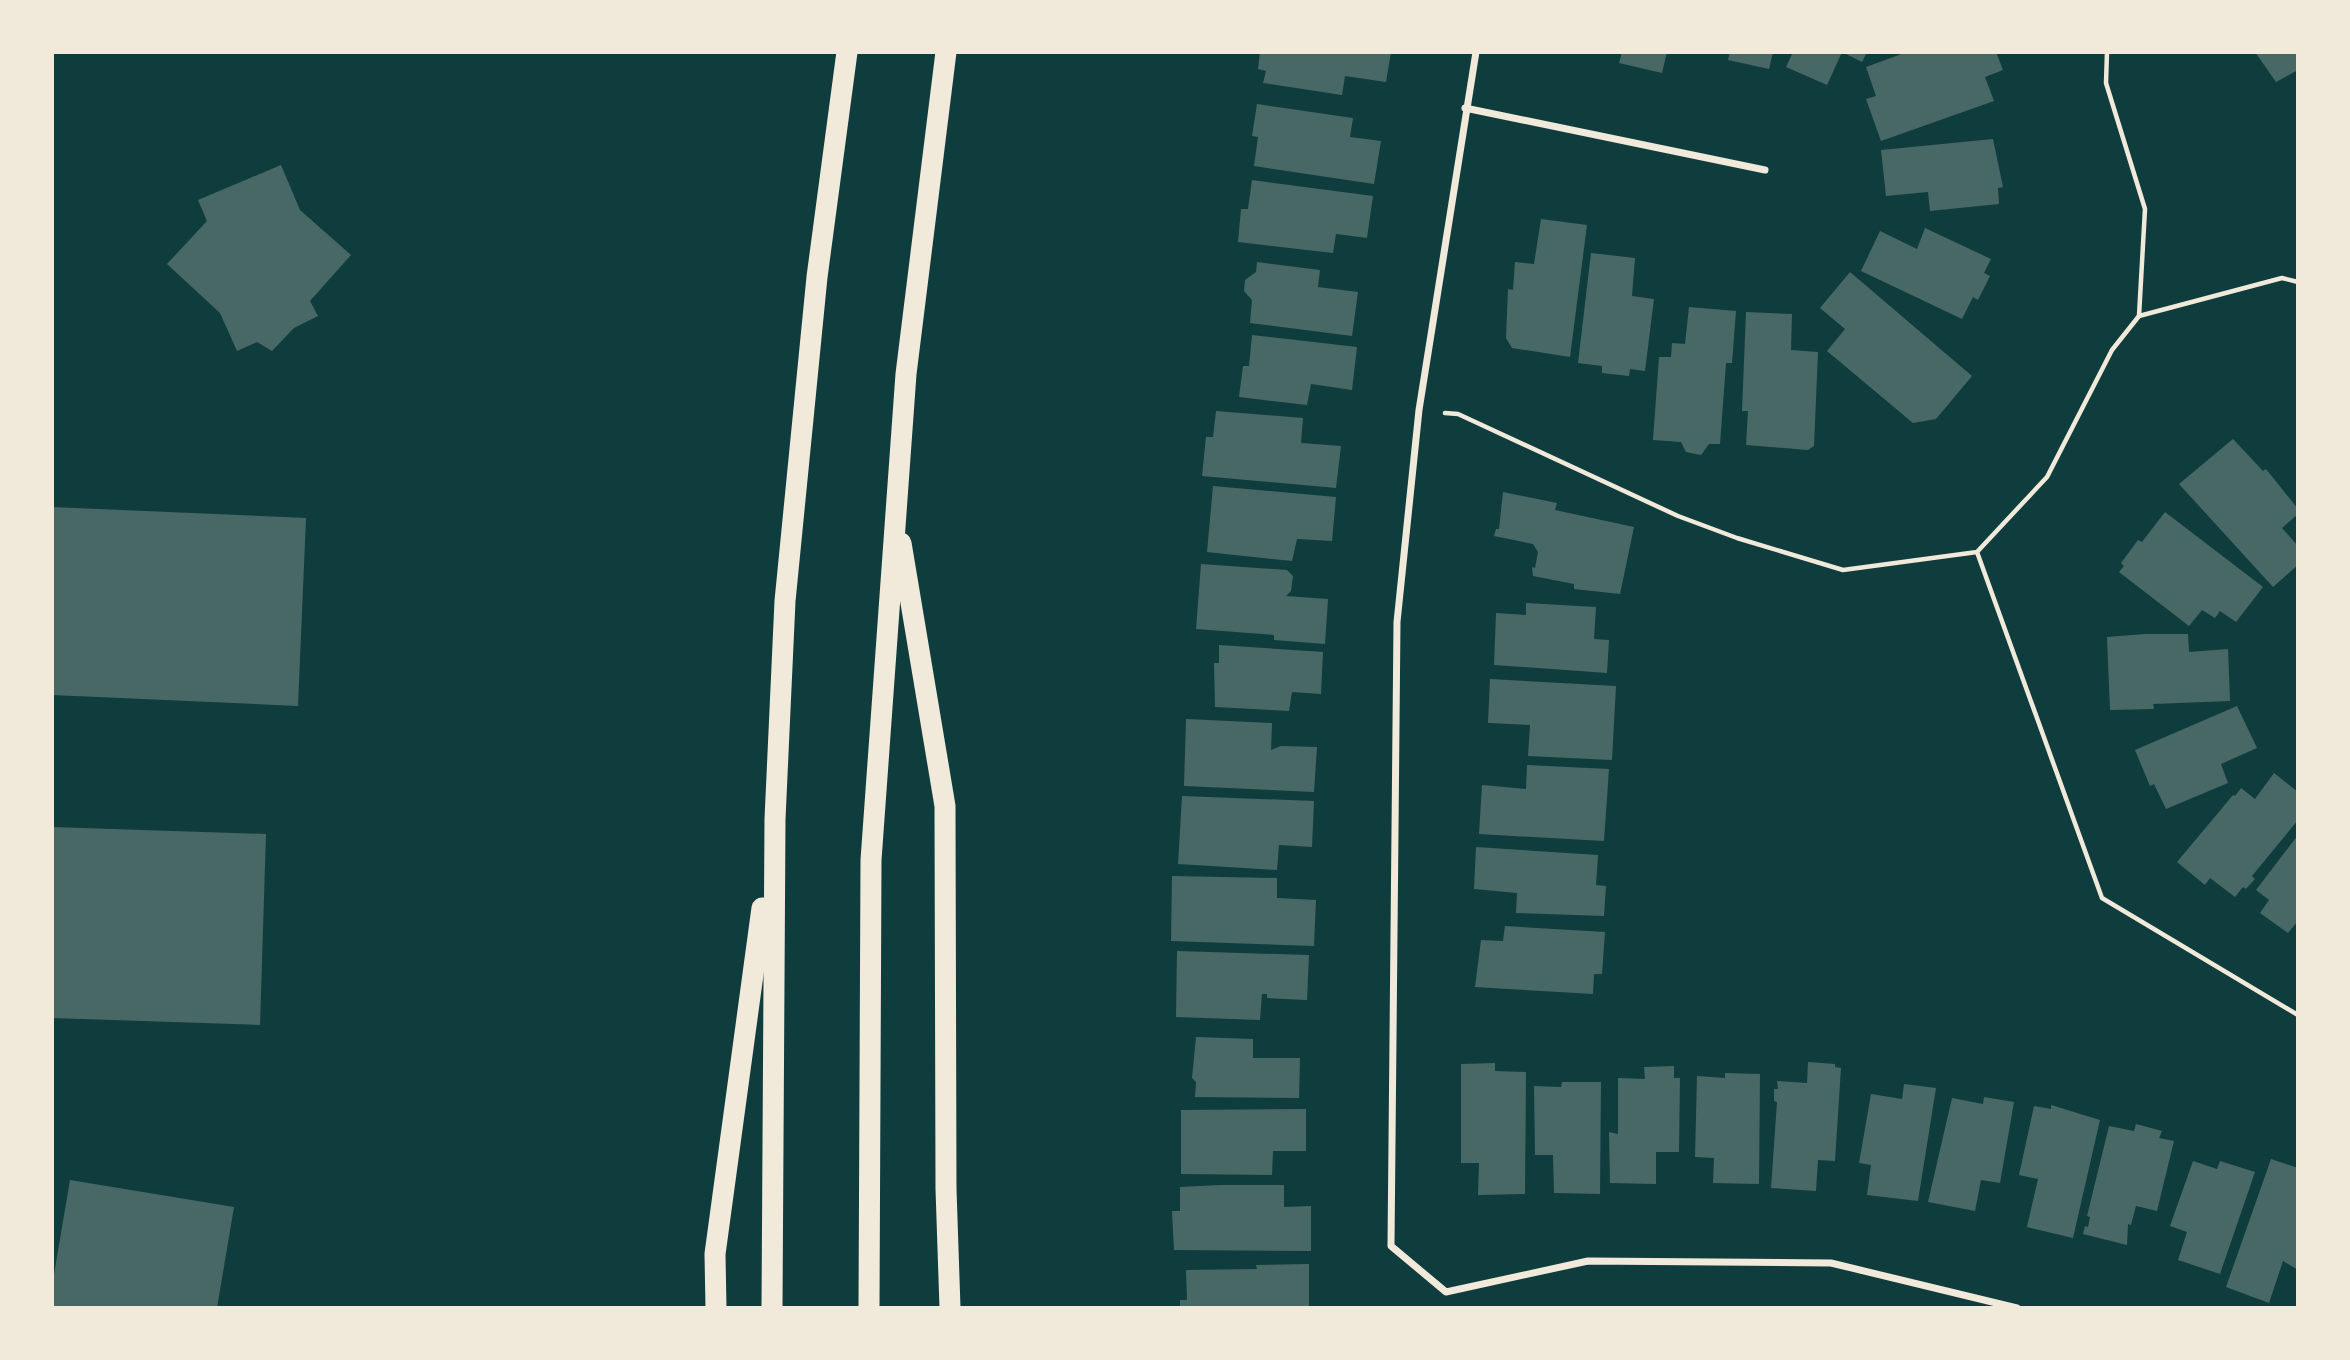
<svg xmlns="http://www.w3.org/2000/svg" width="2350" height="1360" font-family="'Varela Round',sans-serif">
	<rect width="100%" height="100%" fill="#0f3d3e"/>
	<g fill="#486865">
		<path d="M1260,52H1391L1386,82L1345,76L1342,95L1263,83L1266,71L1258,69Z"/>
		<path d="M1622,52H1667L1662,73L1619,63Z"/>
		<path d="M1730,52H1773L1769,69L1728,60Z"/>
		<path d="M1793,52H1842L1827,85L1786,67Z"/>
		<path d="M1842,52H1867L1862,62Z"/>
		<path d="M1907,52H1996L2003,70L1985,77L1994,101L1881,141L1866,99L1876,96L1866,67Z"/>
		<path d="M2255,52H2298V70L2276,82Z"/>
		<path d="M1257,104L1353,118L1350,137L1381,141L1374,184L1254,166L1258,137L1252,136Z"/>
		<path d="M1993,139L2003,187L1998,188L1999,204L1930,211L1928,192L1886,196L1881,150Z"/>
		<path d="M281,165L300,210L351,255L310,301L318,316L294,328L272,351L257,342L237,351L220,313L167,264L207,221L198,200Z"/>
		<path d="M1252,180L1373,196L1367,238L1336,234L1333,253L1238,242L1241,209H1248Z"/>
		<path d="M1541,219L1587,225L1570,357L1512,348L1506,338L1508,289L1513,290L1515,262L1534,264Z"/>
		<path d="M1925,228L1991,259L1984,273L1990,276L1978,300L1973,297L1962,319L1861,271L1880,231L1917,249Z"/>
		<path d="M1591,253L1635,258L1632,296L1654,299L1645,371L1630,369L1629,376L1602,373V366L1578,363Z"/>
		<path d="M1257,262L1320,270L1318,287L1358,292L1352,336L1250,323L1252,300L1244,291L1245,280L1256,272Z"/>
		<path d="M1850,272L1972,376L1936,419L1913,423L1827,351L1845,329L1820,308Z"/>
		<path d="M1689,307L1736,311L1732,363H1726L1720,444H1709L1701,455L1686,452L1681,442L1653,440L1659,357H1671L1672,343L1685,344Z"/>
		<path d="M1746,312L1792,314L1791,350L1818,352L1814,446L1808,450L1746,445L1748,411H1742Z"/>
		<path d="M1252,335L1357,347L1352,390L1311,384L1307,405L1239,397L1243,366H1249Z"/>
		<path d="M1216,411L1303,418L1301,443L1341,446L1336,488L1202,476L1206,437H1213Z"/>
		<path d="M2233,439L2263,471L2266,469L2298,509V514L2282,528L2298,546V565L2273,587L2179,484Z"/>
		<path d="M1213,486L1336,497L1332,541L1297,539L1292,561L1207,552Z"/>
		<path d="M1503,492L1557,503L1555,510L1634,527L1620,594L1574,589V584L1533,576L1532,567L1535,568L1538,552L1533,544L1494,536L1496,529H1499Z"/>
		<path d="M52,507L306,518L298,706L52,695Z"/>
		<path d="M2165,512L2263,587L2236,622L2220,611L2215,618L2202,610L2189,626L2119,572L2124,566L2121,563L2138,540L2142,542Z"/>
		<path d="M1201,564L1287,570L1293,576L1291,591L1286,596L1328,599L1325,644L1274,640V635L1196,629Z"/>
		<path d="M1526,603L1596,607L1594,639L1609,640L1607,673L1494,665L1496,613L1526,615Z"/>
		<path d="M2145,634H2188L2189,652L2228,649L2230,701L2153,704L2154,709L2110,710L2107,637Z"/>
		<path d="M1219,645L1323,652L1321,694L1292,692L1289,711L1215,707L1214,663H1219Z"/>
		<path d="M1490,679L1616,686L1612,760L1528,756L1530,725L1488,723Z"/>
		<path d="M2237,706L2257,748L2221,764L2228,783L2166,809L2154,784L2150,786L2135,750Z"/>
		<path d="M1186,719L1272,723L1271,750L1281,746L1317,747L1314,792L1184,786Z"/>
		<path d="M1527,765L1609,769L1604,841L1479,834L1482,785L1526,789Z"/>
		<path d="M2274,773L2298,792V820L2252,876L2255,879L2246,889L2243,887L2235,897L2210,878L2205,885L2177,862L2233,795L2235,796L2241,788L2255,799Z"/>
		<path d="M1182,796L1314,801L1312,847L1279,845L1277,870L1178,864Z"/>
		<path d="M52,827L266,834L260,1025L52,1018Z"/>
		<path d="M2298,835V921L2288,933L2260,913L2269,900L2256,890Z"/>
		<path d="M1476,847L1598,855L1596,885L1606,886L1604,916L1516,913L1517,893L1474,889Z"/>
		<path d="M1172,876L1277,878V898L1316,900L1314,946L1171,941Z"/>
		<path d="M1505,926L1605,932L1602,974H1594L1593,994L1475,987L1481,940L1503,941Z"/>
		<path d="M1177,951L1309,955L1307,1000L1267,998V994H1262L1260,1020L1176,1017Z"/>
		<path d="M1196,1037L1253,1039V1058H1300L1299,1098L1195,1097L1196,1082L1192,1078Z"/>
		<path d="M1808,1062L1835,1064V1067L1841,1068L1835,1161L1818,1160L1816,1191L1771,1188L1777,1102L1774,1101V1089H1778L1777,1081L1807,1083Z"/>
		<path d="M1495,1063V1071L1526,1072L1525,1194L1478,1195L1479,1163H1461V1064Z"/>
		<path d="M1674,1066V1078H1680L1679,1152H1656V1184L1610,1183L1609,1132L1618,1134V1078L1645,1079L1644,1067Z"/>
		<path d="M1725,1073L1760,1074L1759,1184L1713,1183L1714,1158L1695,1157L1697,1076L1725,1078Z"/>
		<path d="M1562,1082H1601L1600,1194L1554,1193L1553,1155H1535L1534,1086L1561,1087Z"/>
		<path d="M1904,1084L1936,1088L1918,1201L1867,1195L1871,1165L1859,1163L1871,1094L1902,1099Z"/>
		<path d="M1984,1097L2014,1102L2000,1183L1981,1180L1975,1211L1928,1202L1952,1098L1983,1104Z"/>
		<path d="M2051,1105L2100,1120L2073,1238L2027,1227L2038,1179L2019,1175L2034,1106L2051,1109Z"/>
		<path d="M1306,1109V1151H1273L1272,1175L1181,1174V1110Z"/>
		<path d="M2136,1124L2162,1131L2159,1138L2174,1141L2157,1211L2136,1206L2131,1225L2128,1224L2127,1245L2083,1234L2085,1226L2088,1227L2090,1217L2087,1216L2109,1126L2134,1131Z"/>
		<path d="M2271,1159L2298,1168V1270L2283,1261L2269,1303L2226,1287Z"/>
		<path d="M2193,1161L2217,1169L2220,1161L2255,1172L2220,1274L2178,1260L2187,1232L2170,1226Z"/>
		<path d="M70,1180L234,1207L217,1308H52V1286Z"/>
		<path d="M1220,1185H1284V1207L1311,1206V1251L1174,1250L1172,1211H1180V1187Z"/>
		<path d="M1309,1264V1308H1180V1300H1187L1186,1270L1257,1269L1256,1265Z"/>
	</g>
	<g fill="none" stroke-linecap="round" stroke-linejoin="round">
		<g stroke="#f1e9da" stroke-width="4.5">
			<path d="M2139,316L2282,278L2298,282"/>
			<path d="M1445,413L1458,414L1678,516L1737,538L1843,570L1977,552L2047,477L2112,350L2139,316L2145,209L2106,83L2107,52"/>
			<path d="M1977,552L2102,898L2298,1015"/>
		</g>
		<g stroke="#f1e9da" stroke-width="7">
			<path d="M1476,52L1419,410L1397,622L1391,1246L1446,1292L1588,1261L1831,1263L2017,1308"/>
			<path d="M1465,108L1765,170"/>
		</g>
		<g stroke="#f1e9da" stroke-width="21">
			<path d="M901,543L945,806L946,1189L950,1308"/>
			<path d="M716,1308L715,1254L762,908"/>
			<path d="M772,1308L775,819L785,601L817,277L847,52"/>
			<path d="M869,1308L871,860L906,374L946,52"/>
		</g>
	</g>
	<rect width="2350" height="1360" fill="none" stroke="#f1e9da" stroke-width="108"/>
</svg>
